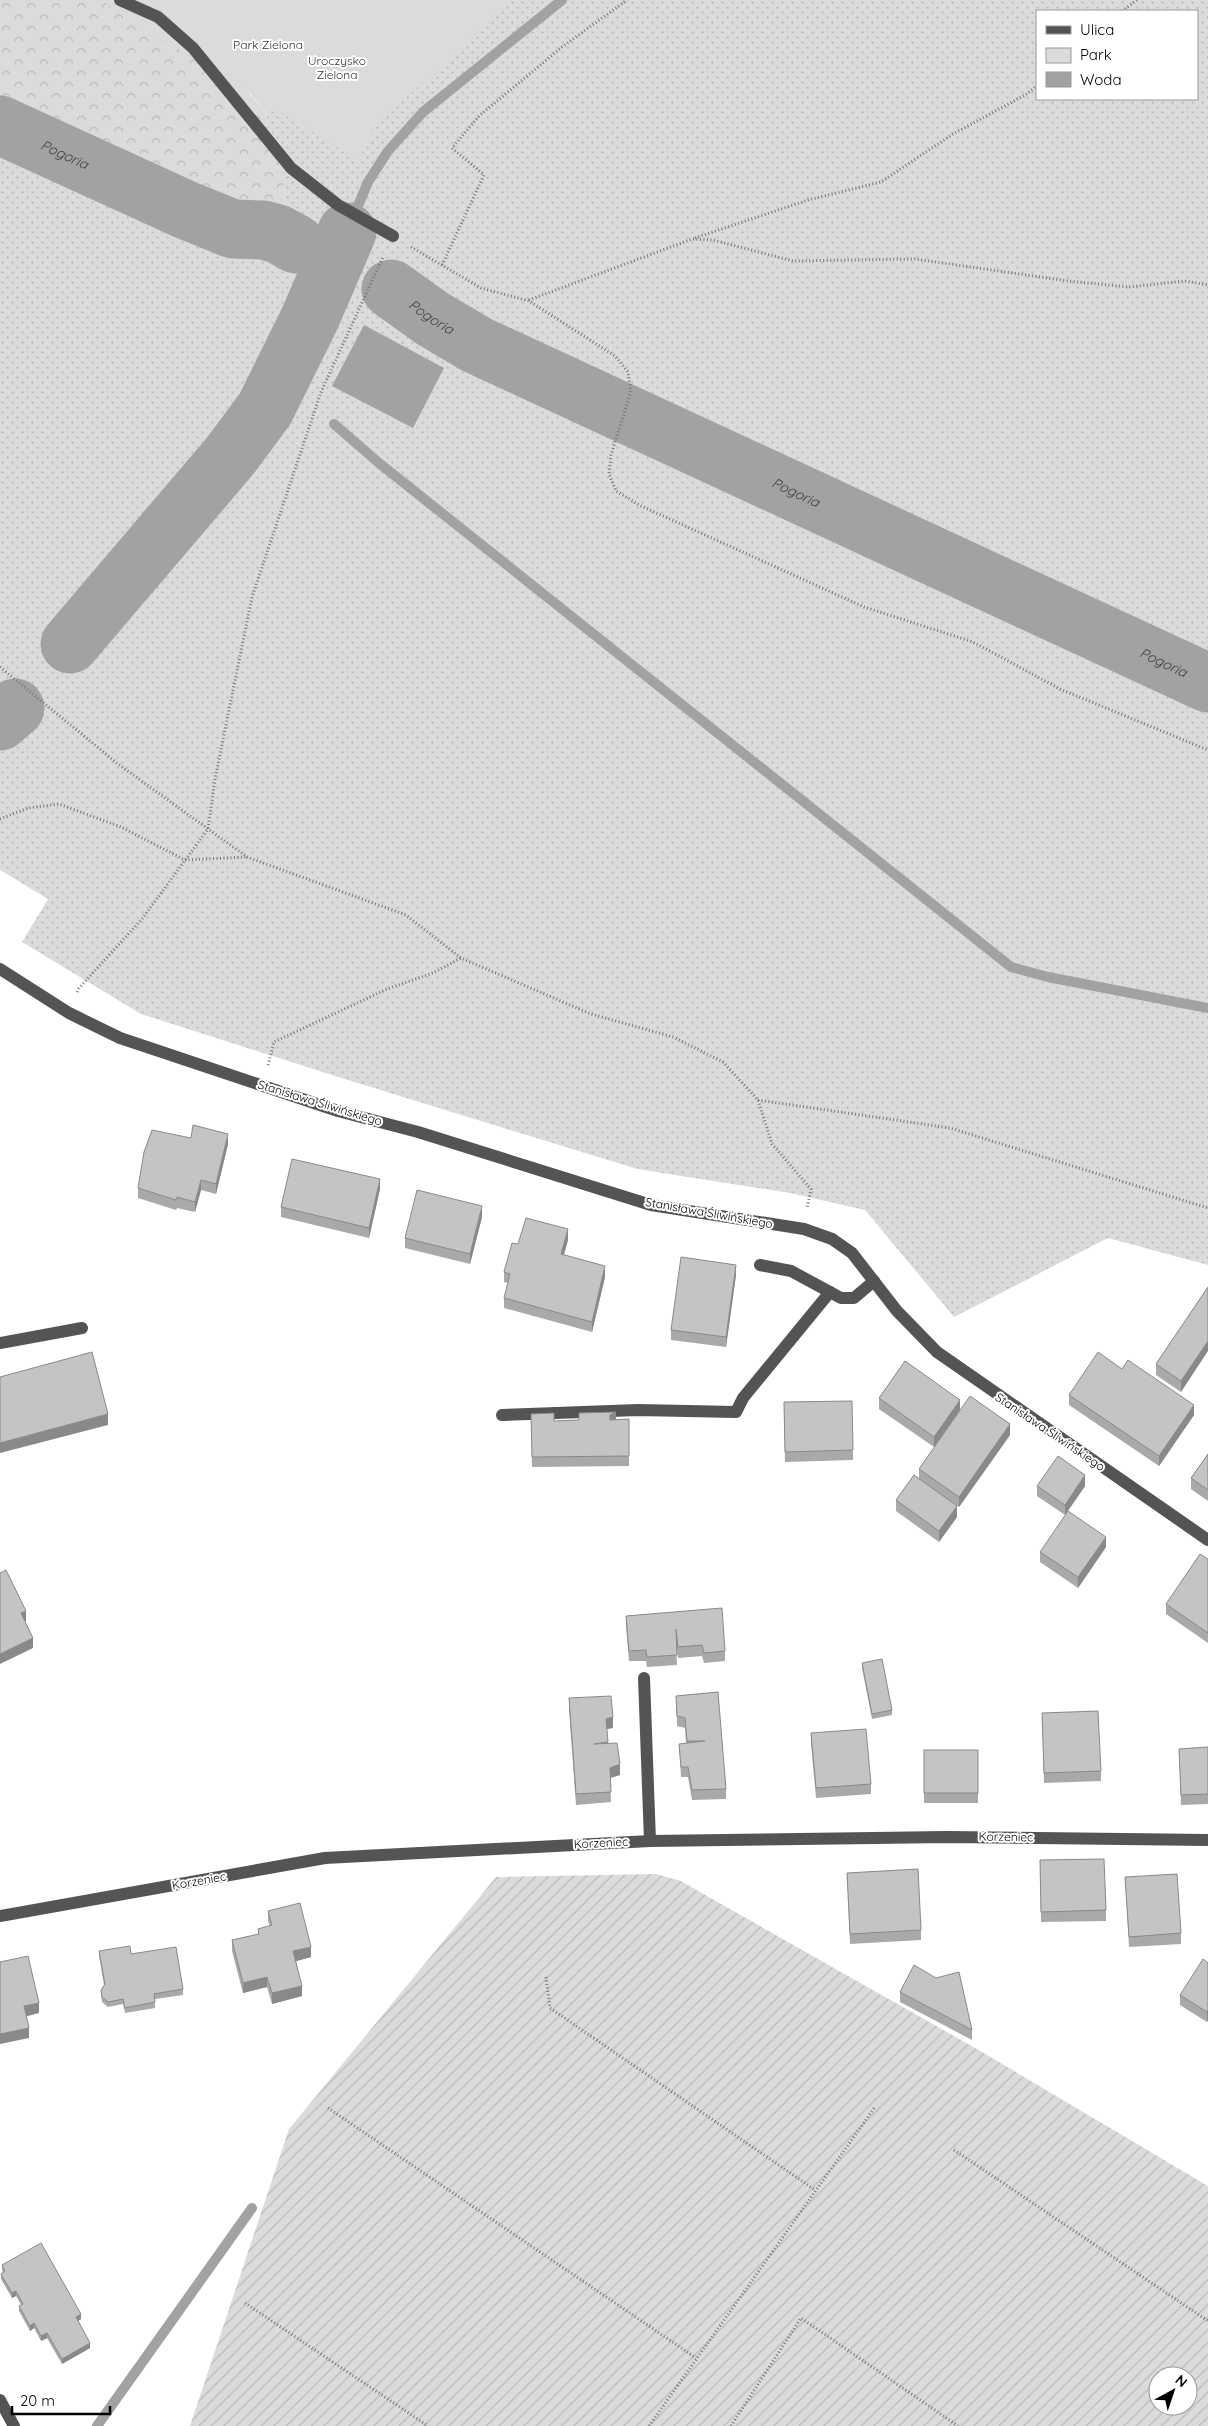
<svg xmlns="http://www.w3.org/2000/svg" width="1208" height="2426" font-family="Quicksand,sans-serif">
	<defs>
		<pattern id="grass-dots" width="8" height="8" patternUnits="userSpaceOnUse" patternTransform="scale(1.25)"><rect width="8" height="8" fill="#dbdbdb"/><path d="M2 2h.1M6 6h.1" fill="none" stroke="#bababa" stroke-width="1.8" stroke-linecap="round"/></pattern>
		<pattern id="forest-crowns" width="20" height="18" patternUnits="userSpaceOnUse" patternTransform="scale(1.25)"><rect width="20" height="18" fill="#dbdbdb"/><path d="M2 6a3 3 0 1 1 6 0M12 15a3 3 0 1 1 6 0" fill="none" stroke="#bababa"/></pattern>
		<pattern id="garden-furrows" width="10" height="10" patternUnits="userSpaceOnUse" patternTransform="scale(1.25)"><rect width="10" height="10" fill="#dbdbdb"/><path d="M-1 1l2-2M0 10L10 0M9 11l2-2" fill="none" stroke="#bababa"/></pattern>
	</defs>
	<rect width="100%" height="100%" fill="#fff"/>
	<path fill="url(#grass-dots)" fill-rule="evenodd" d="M501,0H1208V1265L1108,1238L954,1317L865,1210L790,1193L637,1169L335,1076L141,1014L22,942L48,899L0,870V100L286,217L284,178L265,112L355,21ZM1037,11H1197V99H1037Z"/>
	<path fill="url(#forest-crowns)" d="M0,0H145L206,41L265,112L284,178L286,217L247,218L0,100Z"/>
	<path fill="#dbdbdb" d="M100,0H509L440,68L379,121L358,160L271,106L265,112L250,93Z"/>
	<path fill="url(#garden-furrows)" fill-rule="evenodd" d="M656,1874L681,1881L707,1896L977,2049L1208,2186V2426H190L289,2129L496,1877ZM1158,2376H1188V2406H1158Z"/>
	<path fill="#a2a2a2" d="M364,325L444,368L413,428L332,386Z"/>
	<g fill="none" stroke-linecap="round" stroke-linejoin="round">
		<g stroke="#a2a2a2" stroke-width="10">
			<path d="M347,232L368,182L388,151L423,112L562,0"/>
			<path d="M280,381L291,389"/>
			<path d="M334,424L379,463L1011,967L1048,977L1208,1008"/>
			<path d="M97,2426L252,2208"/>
		</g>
		<g stroke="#a2a2a2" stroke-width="59">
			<path id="s1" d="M0,125L186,210L233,229L263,230L278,234L296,244"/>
			<path id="s2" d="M391,289L433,319L477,345L1208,683"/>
			<path d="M70,644L230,456L265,409L310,318L347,232"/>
			<path d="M0,721L15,708"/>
		</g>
		<g stroke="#767676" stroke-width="3" stroke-dasharray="1 2.5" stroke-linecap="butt">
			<path d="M1122,11L1137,0"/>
			<path d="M695,238L808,200L881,182L953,134L1027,94L1037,85"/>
			<path d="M411,247L481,288L529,301L615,356L628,372L631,391L611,455L609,474L616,491L641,506L864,607L973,642L1060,689L1208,750"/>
			<path d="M442,265L484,175L452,148L479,116L562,47L627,0"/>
			<path d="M529,300L692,239L713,240L793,261L915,259L1068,281L1129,287L1185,281L1208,285"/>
			<path d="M0,667L118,764L247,857L406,915L461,958L591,1014L673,1037L723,1062L758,1100L772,1144L811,1189L807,1208"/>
			<path d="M0,819L28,808L59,804L121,827L185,860L246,857"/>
			<path d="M77,992L79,988L142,919L208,829L215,779L252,597L321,392L383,257"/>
			<path d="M268,1065L274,1042L387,989L433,973L461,958"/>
			<path d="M758,1100L950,1128L1208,1208"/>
			<path d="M546,1977L550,2008L815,2190"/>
			<path d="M328,2108L696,2358"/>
			<path d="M954,2150L1208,2321"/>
			<path d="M245,2303L428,2426"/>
			<path d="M649,2426L875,2107"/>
			<path d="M731,2426L801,2318L958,2426"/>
		</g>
		<g stroke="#545454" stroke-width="12">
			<path d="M120,0L158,17L193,48L291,168L338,205L393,236"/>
			<path d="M0,969L69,1013L120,1038L338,1111L418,1132L651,1205L804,1229L832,1239L852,1253L897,1311L937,1352L1208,1540"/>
			<path d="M760,1265L791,1271L841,1298H854L874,1281"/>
			<path d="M0,1343L82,1328"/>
			<path d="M502,1415L638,1410L736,1412L743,1398L830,1292"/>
			<path d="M644,1678L650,1841"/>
			<path d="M0,1916L325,1858L650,1841L947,1837L1208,1840"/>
			<path d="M0,2400L14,2426"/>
		</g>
	</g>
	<g fill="#a9a9a9">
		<path d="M191,1138L228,1144L216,1194L201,1190L195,1212L177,1208L176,1210L138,1198V1188Z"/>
		<path d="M380,1189L369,1238L281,1217V1207Z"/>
		<path d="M482,1217L470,1264L405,1248V1238Z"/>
		<path d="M568,1240L564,1255L605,1277L592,1332L504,1308V1298L508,1283L504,1282V1272L518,1244Z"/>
		<path d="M736,1275L726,1347L671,1340V1330Z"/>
		<path d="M1208,1287L1181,1392L1156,1375V1364Z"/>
		<path d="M1122,1369L1194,1415L1159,1466L1069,1405V1395Z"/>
		<path d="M879,1398L960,1410L934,1447L879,1409Z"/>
		<path d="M784,1413L853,1450V1460L785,1462Z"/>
		<path d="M531,1414L554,1421L629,1419V1466L532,1467Z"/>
		<path d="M1010,1435L959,1507L928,1486L957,1517L939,1542L896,1511V1500L919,1479V1469Z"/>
		<path d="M1208,1454V1501L1191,1489V1478Z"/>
		<path d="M1037,1486H1085L1065,1515L1037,1496Z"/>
		<path d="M1106,1547L1078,1588L1040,1562V1552Z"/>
		<path d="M1208,1559V1643L1166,1614V1604Z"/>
		<path d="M626,1616L725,1651V1661L704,1663L702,1656L678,1658L676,1644L677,1665L647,1667L646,1661H629L626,1626Z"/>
		<path d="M862,1663L892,1710V1715L872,1719L862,1668Z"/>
		<path d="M676,1696L726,1789V1799L692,1800L688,1777H681L679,1744L686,1743L685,1728L677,1726Z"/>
		<path d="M569,1698L613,1728L607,1729L608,1744L620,1775L610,1778L611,1802L576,1805L569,1709Z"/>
		<path d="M1042,1713L1101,1771V1781L1044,1783Z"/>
		<path d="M811,1733L871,1784V1794L816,1798L811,1743Z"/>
		<path d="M1208,1747V1804L1181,1805L1179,1749Z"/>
		<rect x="924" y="1750" width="54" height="53"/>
		<path d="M1040,1860L1106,1910V1921L1041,1922Z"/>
		<path d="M847,1873L921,1930V1940L850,1944Z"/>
		<path d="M1125,1877L1181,1933V1944L1129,1947Z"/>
		<path d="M268,1911L311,1957L296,1961L302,1996L272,2004L267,1987L243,1993L232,1951V1940L258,1934V1929L270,1926L268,1922Z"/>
		<path d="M99,1951L131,1954L183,1989V1995L155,1999V2008L125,2013L123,2004L108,2007L102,2002L101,1995V1990L104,1985L99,1956Z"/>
		<path d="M1208,1963V2020L1207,2022L1180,2005V1995Z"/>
		<path d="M936,1978L972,2030V2040L900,2002V1992Z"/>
		<path d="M2,2265L81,2319L78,2321L90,2348L62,2364L47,2338L41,2341L34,2328L30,2331L19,2311V2306L21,2305L16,2296L12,2298L1,2279V2274L3,2272L2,2270Z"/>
	</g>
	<g fill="#898989">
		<path d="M228,1134V1144L216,1194V1184Z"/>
		<path d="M380,1179V1189L369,1238V1228Z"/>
		<path d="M201,1180V1190L195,1212V1202Z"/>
		<path d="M482,1206V1217L470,1264V1254Z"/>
		<path d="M568,1229V1240L561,1264V1254Z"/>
		<path d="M736,1265V1275L726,1347V1337Z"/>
		<path d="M605,1266V1277L592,1332V1322Z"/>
		<path d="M1208,1341V1351L1181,1392V1381Z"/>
		<path d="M960,1400V1410L934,1447V1437Z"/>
		<path d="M1194,1405V1415L1159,1466V1456Z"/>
		<path d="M616,1412V1422L610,1425V1415Z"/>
		<path d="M108,1414V1425L0,1453V1443Z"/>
		<path d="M1010,1424V1435L959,1507V1497Z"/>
		<path d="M1085,1475V1486L1065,1515V1505Z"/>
		<path d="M957,1506V1517L939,1542V1531Z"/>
		<path d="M1106,1537V1547L1078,1588V1577Z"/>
		<path d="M26,1611V1621L21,1624V1613Z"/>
		<path d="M33,1638V1648L0,1664V1654Z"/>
		<path d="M613,1717V1728L606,1729V1719Z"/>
		<path d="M620,1764V1775L610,1778V1768Z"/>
		<path d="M311,1947V1957L293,1962V1951Z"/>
		<path d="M267,1977V1987L243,1993V1983Z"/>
		<path d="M302,1986V1996L272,2004V1993Z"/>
		<path d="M39,2003V2013L24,2017V2006Z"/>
		<path d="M1208,2010V2020L1207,2022V2012Z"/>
		<path d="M29,2028V2038L0,2044V2034Z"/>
		<path d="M16,2291V2296L12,2298V2293Z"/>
		<path d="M81,2314V2319L76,2322V2317Z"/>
		<path d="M34,2323V2328L30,2331V2326Z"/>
		<path d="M47,2333V2338L41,2341V2336Z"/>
		<path d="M90,2343V2348L62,2364V2359Z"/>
	</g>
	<g fill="#c4c4c4" stroke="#898989">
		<path d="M193,1125L228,1134L216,1184L201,1180L195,1202L177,1197L176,1200L138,1188L144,1152L152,1130L191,1138Z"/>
		<path d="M292,1159L380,1179L369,1228L281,1207Z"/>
		<path d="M417,1190L482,1206L470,1254L405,1238Z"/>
		<path d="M526,1218L568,1229L561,1254L605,1266L592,1322L504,1298L510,1274L504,1272L512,1243L518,1244Z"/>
		<path d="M681,1257L736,1265L726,1337L671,1330Z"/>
		<path d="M1208,1287V1341L1181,1381L1156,1364Z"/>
		<path d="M92,1352L108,1414L0,1443V1377Z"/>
		<path d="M1098,1352L1122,1369L1128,1360L1194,1405L1159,1456L1069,1395Z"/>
		<path d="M905,1361L960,1400L934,1437L879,1398Z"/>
		<path d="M970,1396L1010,1424L959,1497L919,1469Z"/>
		<path d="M852,1401L853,1450L785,1452L784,1402Z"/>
		<path d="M616,1412L610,1415V1420L629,1419V1456L532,1457L531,1414L554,1413V1421L579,1420V1413Z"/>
		<path d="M1208,1454V1490L1191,1478Z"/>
		<path d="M1058,1456L1085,1475L1065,1505L1037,1486Z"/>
		<path d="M914,1475L957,1506L939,1531L896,1500Z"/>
		<path d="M1068,1511L1106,1537L1078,1577L1040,1552Z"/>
		<path d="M1200,1554L1208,1559V1633L1166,1604Z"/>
		<path d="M6,1570L26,1611L21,1613L33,1638L0,1654V1573Z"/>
		<path d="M722,1608L725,1651L704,1653L702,1645L678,1647L676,1629L677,1655L647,1657L646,1650L629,1651L626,1616Z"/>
		<path d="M882,1659L892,1710L872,1714L862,1663Z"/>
		<path d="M718,1692L726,1789L692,1790L688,1767H681L679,1744L705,1741H687L685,1718L677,1716L676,1696Z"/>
		<path d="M611,1696L613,1717L606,1719L608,1742L594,1744L617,1743L620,1764L610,1768L611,1792L576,1794L569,1698Z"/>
		<path d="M1098,1711L1101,1771L1044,1773L1042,1713Z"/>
		<path d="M866,1729L871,1784L816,1788L811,1733Z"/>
		<path d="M1208,1747V1794L1181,1795L1179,1749Z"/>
		<rect x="924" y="1750" width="54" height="43"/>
		<path d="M1104,1859L1106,1910L1041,1912L1040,1860Z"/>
		<path d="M918,1869L921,1930L850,1934L847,1873Z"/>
		<path d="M1177,1874L1181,1933L1129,1937L1125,1877Z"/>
		<path d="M300,1903L311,1947L293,1951L302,1986L272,1993L267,1977L243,1983L232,1940L259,1934L258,1929L272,1925L268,1911Z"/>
		<path d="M130,1946L131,1954L176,1947L183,1989L154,1994L155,2002L125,2008L123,1999L108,2002L102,1997L101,1990L105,1984L99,1951Z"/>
		<path d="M28,1956L39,2003L24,2006L29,2028L0,2034V1962Z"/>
		<path d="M1203,1959L1208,1963V2010L1207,2012L1180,1995Z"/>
		<path d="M914,1965L936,1978L959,1972L972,2030L900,1992Z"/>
		<path d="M41,2243L81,2314L76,2317L90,2343L62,2359L47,2333L41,2336L34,2323L30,2326L19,2306L23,2304L16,2291L12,2293L1,2274L5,2271L2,2265Z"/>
	</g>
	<g text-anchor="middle" stroke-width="4" stroke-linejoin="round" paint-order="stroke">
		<g font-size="12" fill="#323232" stroke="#fff">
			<text x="268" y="49">Park Zielona</text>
			<text x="337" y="65">Uroczysko<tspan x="337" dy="14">Zielona</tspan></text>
		</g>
		<g font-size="12" fill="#000" stroke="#fff">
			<text transform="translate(320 1103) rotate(17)" y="4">Stanisława Śliwińskiego</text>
			<text transform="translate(709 1213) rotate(10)" y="4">Stanisława Śliwińskiego</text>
			<text transform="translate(1050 1432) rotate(34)" y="4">Stanisława Śliwińskiego</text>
			<text transform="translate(1006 1837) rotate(1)" y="4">Korzeniec</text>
			<text transform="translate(601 1843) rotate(-3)" y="4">Korzeniec</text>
			<text transform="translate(199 1881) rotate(-10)" y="4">Korzeniec</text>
		</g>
		<g font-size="14" font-style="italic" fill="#434343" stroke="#fff">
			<text dy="5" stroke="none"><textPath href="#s1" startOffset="71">Pogoria</textPath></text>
			<text dy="5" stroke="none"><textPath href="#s2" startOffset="49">Pogoria</textPath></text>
			<text dy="5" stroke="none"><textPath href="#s2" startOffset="454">Pogoria</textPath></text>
			<text dy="5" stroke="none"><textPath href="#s2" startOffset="859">Pogoria</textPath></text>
		</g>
	</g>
	<rect x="1036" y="10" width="162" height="90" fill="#ffffff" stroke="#999999"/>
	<rect x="1046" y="26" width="25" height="8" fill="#545454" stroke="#999999"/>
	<text x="1080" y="35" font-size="15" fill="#000000">Ulica</text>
	<rect x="1046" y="48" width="25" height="15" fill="#dbdbdb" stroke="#999999"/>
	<text x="1080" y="60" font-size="15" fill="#000000">Park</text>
	<rect x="1046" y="72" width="25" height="15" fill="#a2a2a2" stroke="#999999"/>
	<text x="1080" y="85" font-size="15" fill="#000000">Woda</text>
	<g transform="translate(1173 2391) rotate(40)"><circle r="24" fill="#ffffff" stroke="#999999"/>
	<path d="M0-4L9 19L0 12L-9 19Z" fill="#000000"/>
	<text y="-8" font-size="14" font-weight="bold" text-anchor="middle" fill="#000000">N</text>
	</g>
	<path d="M12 2406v8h98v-8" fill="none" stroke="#000000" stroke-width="2.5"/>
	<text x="20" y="2406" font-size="15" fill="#000000" stroke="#ffffff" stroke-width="4" paint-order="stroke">20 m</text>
</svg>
